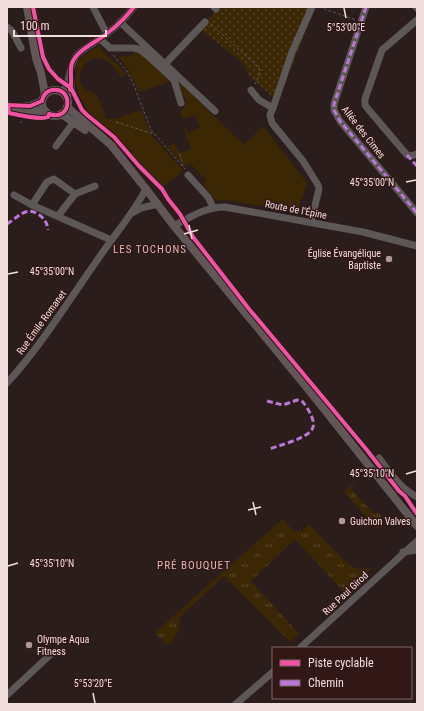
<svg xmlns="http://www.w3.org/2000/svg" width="424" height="711" font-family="'Roboto Condensed',sans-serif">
	<defs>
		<pattern id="grass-tufts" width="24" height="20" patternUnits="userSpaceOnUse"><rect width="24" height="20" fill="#3c2705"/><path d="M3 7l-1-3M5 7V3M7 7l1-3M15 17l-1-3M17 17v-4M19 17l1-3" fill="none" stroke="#594629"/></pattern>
		<pattern id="park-dots" width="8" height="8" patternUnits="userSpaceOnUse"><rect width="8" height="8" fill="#3c2705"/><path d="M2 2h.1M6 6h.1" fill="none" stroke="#594629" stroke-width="1.8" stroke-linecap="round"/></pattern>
	</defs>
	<rect width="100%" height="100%" fill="#2c1d1d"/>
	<g fill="url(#grass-tufts)">
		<path d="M352,485H355L351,489L375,515L379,512C382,517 383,525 377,529L344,492Z"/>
		<path d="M283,519L295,533L300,529L302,531L309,524L343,559L356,569L368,568L371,569L345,593L295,539L251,581L299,634L290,642L224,576L179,618C181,628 176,640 167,645L155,633L200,592Z"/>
	</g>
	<path fill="url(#park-dots)" d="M220,7H315L278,102L249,75L243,63L200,29Z"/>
	<g fill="#3c2705">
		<path d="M99,46L110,59L119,65L126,74L121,77C117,71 114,66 109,62C95,53 78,63 80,80C82,93 93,90 97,96C101,102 103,112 106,119H115L141,110L152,136L183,170L164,186L136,160L115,136L92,116L87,110L79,95L76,83L77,64L82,57Z"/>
		<path d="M134,50L139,51L169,79L168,82L139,92L128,69L118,57L134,55Z"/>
		<path d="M179,82L244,145L263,126L307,183L297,212L225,200L216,201L203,184L206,180L190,163L186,166L184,165L167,147L175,143L179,153L191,149L184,129L186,128L188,133L200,128L195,115L183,119C178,109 185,109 186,102Z"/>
	</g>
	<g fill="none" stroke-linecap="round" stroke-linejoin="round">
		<g stroke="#5f5758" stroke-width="1" stroke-dasharray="3 2" stroke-linecap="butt">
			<path d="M319,7L356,20"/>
			<path d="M211,24L259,68L260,75L255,84"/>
			<path d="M113,55L127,71L133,83L151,130L185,169"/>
			<path d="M116,122L154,134"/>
			<path d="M20,123L24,118"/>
			<path d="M180,154L183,166"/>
		</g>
		<g stroke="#5d5758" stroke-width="7">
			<path d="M93,7L107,34"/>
			<path d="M214,7L216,9"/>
			<path d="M366,7L334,104V110L340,121L417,213"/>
			<path d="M416,7L417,8"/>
			<path d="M417,20L382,50L365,99V105L368,109L407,155L411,156L417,154"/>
			<path d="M120,22L215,111"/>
			<path d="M7,27L12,31L21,48"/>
			<path d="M100,39L110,48H132L139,49L148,56L174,80L181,103"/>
			<path d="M165,64L205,22"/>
			<path d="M251,90L259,100L273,108L292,52L312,7"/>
			<path d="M62,92C72,81 68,65 77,55C85,47 96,42 105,35C115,28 126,17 134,7"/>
			<path d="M67,98L71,88V83"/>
			<path d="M273,108L270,115L272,123L303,161L318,185L319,189L311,222"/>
			<path d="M56,146L76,119"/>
			<path d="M188,175L208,197L213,207"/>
			<path d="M14,195L32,205L111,240"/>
			<path d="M32,205L47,182L54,179L75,194"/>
			<path d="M134,212L141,208L158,204"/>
			<path d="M58,216L75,194L95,186"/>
			<path d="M174,226C190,217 206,207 225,207L363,232L417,246"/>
			<path d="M7,383C41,346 69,300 98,259C114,235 133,214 146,189"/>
			<path d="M379,458C390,473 400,488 417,497"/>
			<path d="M403,552L417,550"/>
			<path d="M300,648L417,541"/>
			<path d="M7,695L50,655"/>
			<path d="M236,704L273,672"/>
		</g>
		<g stroke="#615758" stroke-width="8">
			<path d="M27,7L36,58L41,73L45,94"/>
			<circle cx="55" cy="103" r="13"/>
			<path d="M7,105L12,109L46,112"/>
			<path d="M21,107L30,106L42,101"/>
			<path d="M67,107L111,145L146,189L174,226L308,389L417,526"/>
			<path d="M61,114L85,130"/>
		</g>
		<g stroke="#ba77d6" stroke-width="3" stroke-dasharray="6 3" stroke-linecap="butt">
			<path d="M366,7L334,104V110L340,121L417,213"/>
			<path d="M407,155L417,166"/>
			<path d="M7,224C17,218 26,206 38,214C44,218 47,222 48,230"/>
			<path d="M267,401L283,405L297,400L303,402C308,409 318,423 311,431C304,439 280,445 270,449"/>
		</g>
		<g stroke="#321717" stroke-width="6">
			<g id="cycleway">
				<path d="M33,7L43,57L49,69L58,79L71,88L82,110L87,115L114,137L139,166L162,189L168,199L180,214L193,237L249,309L366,449L399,491L405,496L417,514"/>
				<path d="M70,90C73,82 69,72 72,63C77,50 95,43 105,35C116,27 126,17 134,7"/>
				<path d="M7,105L30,106L42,101C43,96 46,91 52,90C73,86 73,122 49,114L48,117C41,120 18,115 9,113L8,106"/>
			</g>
		</g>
		<use href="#cycleway" stroke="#f153a3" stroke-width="4"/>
	</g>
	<path fill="none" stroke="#f1dedd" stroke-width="1.5" d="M344,8L346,18M406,182L416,180M189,225L192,239M184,234L198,230M8,274L18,272M406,474L416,471M253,502L256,515M248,510L261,507M8,566L18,563M93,693L95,703"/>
	<g fill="#ac9a9a" stroke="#321717" stroke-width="1.5">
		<circle cx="389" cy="259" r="4"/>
		<circle cx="342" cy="521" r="4"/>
		<circle cx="29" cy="645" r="4"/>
	</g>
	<g text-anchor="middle" stroke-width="3" stroke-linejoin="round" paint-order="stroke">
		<g font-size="10" fill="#f1dedd" stroke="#321717">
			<text transform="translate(364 132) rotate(52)" y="4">Allée des Cimes</text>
			<text transform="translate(296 209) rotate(11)" y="4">Route de l'Épine</text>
			<text transform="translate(41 322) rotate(-54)" y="4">Rue Émile Romanet</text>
			<text transform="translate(345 593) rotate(-43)" y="4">Rue Paul Girod</text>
		</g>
		<g font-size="10" fill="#f1dedd" stroke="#321717" text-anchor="start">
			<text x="381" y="257" text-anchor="end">Église Évangélique<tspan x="381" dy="12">Baptiste</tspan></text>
			<text x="350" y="525">Guichon Valves</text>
			<text x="37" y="643">Olympe Aqua<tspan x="37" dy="12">Fitness</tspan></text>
		</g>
		<g font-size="11" letter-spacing="1" fill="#ddb7b6" stroke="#321717">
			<text x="150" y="253">LES TOCHONS</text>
			<text x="194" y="569">PRÉ BOUQUET</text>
		</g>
	</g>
	<g font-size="10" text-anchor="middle" fill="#f1dedd" stroke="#321717" stroke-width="3" stroke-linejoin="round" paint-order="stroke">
		<text x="346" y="31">5°53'00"E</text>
		<text x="372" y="186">45°35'00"N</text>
		<text x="52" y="275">45°35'00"N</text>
		<text x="372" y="477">45°35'10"N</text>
		<text x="52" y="567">45°35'10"N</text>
		<text x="93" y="687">5°53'20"E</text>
	</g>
	<rect width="424" height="711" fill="none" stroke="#f1dedd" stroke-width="16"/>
	<rect x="272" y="647" width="140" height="52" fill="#321717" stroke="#7e6766"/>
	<rect x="280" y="660" width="20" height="6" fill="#f153a3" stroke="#7e6766"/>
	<text x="308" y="667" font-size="12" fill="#f1dedd">Piste cyclable</text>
	<rect x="280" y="680" width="20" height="6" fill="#ba77d6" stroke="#7e6766"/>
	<text x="308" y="687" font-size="12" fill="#f1dedd">Chemin</text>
	<path d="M14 30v6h92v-6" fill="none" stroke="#f1dedd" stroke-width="2"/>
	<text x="20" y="30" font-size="12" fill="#f1dedd" stroke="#321717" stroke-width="3" paint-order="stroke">100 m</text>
</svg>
